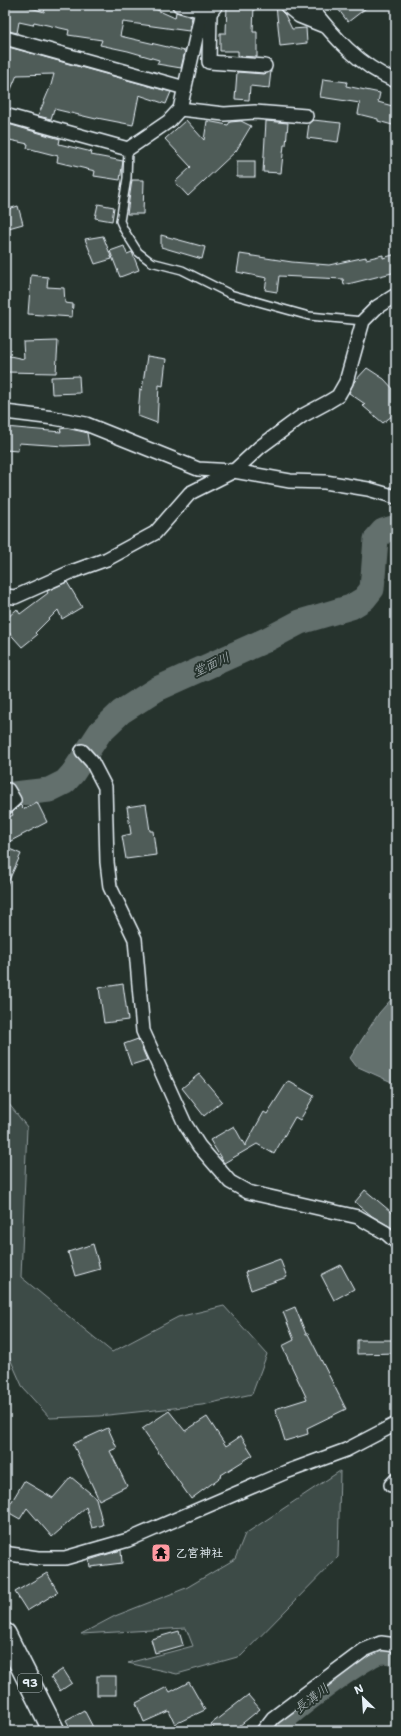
<svg xmlns="http://www.w3.org/2000/svg" width="401" height="1736" font-family="'Shantell Sans','Klee One',sans-serif">
	<rect width="100%" height="100%" fill="#26332d"/>
	<filter id="ink" filterUnits="userSpaceOnUse"><feTurbulence type="fractalNoise" baseFrequency=".025" numOctaves="2"/><feDisplacementMap in="SourceGraphic" scale="8" xChannelSelector="R" yChannelSelector="G"/><feConvolveMatrix kernelMatrix="1 2 1 2 8 2 1 2 1" color-interpolation-filters="sRGB"/></filter>
	<g filter="url(#ink)">
		<g fill="#3e4b47" stroke="#939ea0">
			<path d="M5,1099L27,1127L21,1277L112,1352L178,1317L224,1306L267,1354L252,1394L202,1405L99,1416L50,1418L23,1388L8,1354L5,1352Z"/>
			<path d="M340,1471L338,1557L241,1656L177,1674L128,1663L193,1646L186,1628L81,1634L115,1616L186,1588L235,1559L245,1534Z"/>
		</g>
		<path fill="#636f6d" stroke="#98a3a5" d="M395,995H396V1084L356,1066L350,1058L379,1013Z"/>
		<g fill="none" stroke-linecap="round" stroke-linejoin="round">
			<g stroke="#636f6d" stroke-width="25">
				<path d="M5,795L49,790L65,782L73,773L100,732L121,712L157,689L266,640L300,622L351,607L364,599L372,589L376,539L383,531L393,528L396,530"/>
				<path d="M271,1731C281,1717 366,1654 381,1651C385,1651 392,1652 396,1653"/>
			</g>
		</g>
		<g fill="#505c59" stroke="#e8f1f8">
			<path d="M10,5H22L44,12L46,5H146L175,18L176,12L192,17L189,31L123,22L120,36L185,51L181,68L157,64L159,60L128,51L100,45L102,40L68,35L69,30L34,22L33,25L19,22L17,33L5,30V18Z"/>
			<path d="M227,5H254L253,32H257V57L238,56V51H220V33H226Z"/>
			<path d="M276,5H278L281,11L285,15L292,29L306,28L307,43L280,46Z"/>
			<path d="M335,5H370L348,22Z"/>
			<path d="M5,46L91,70L171,92L166,104L139,95L133,125L97,118L96,119L54,109L51,119L38,116L51,85L54,74L17,75L5,104Z"/>
			<path d="M271,71L269,88L250,86L249,100L235,99L237,72L264,74Z"/>
			<path d="M323,79L347,82L346,86L380,93L378,102L396,107V126L378,121V119L358,114L360,103L320,97Z"/>
			<path d="M186,120L204,140L207,121L228,125L230,122L241,121L251,126L236,151L188,196L175,182L191,167L165,139Z"/>
			<path d="M313,120L341,123L338,142L307,138L309,123Z"/>
			<path d="M266,121L288,123L286,145H284L281,173L263,172Z"/>
			<path d="M8,124L60,139L59,144L92,152L91,155L123,161L120,180L94,176L95,171L57,162L58,156L27,148L28,144L5,139Z"/>
			<rect x="237" y="161" width="18" height="16"/>
			<path d="M132,180H144L143,214H127Z"/>
			<path d="M98,204L114,207L112,221L95,218Z"/>
			<path d="M18,206L23,224L5,229V210Z"/>
			<path d="M161,235L205,247L202,259L161,247Z"/>
			<path d="M103,236L112,259L95,264L85,239Z"/>
			<path d="M124,246L127,254L132,252L139,270L120,277L110,251Z"/>
			<path d="M240,254L292,262L329,265L366,257V259L383,255V258L396,254V272L344,285L343,279L279,276L277,292L265,290L267,278L237,272Z"/>
			<path d="M31,275L48,277L47,287L64,288L65,303L73,304L72,317L28,314Z"/>
			<path d="M58,341L56,373L5,372V355L24,359L23,342Z"/>
			<path d="M147,356L166,359L163,386L159,385L157,423L138,416L140,389L142,390Z"/>
			<path d="M367,368L384,379L395,391L393,415L383,423L363,406L365,404L349,393L354,382Z"/>
			<path d="M79,376L80,393L52,394L51,377Z"/>
			<path d="M5,427L61,432L60,429L66,428L84,432L87,433L89,445L64,446L19,443L18,451L5,450Z"/>
			<path d="M67,582L82,607L62,619L58,610L35,633L37,635L22,647L5,628V620L17,609L20,614L48,593L47,591Z"/>
			<path d="M37,802L47,822L5,844V819L13,815L12,813L20,805L24,809Z"/>
			<path d="M146,804L150,831H153L156,855L126,859L122,836L131,834L127,807Z"/>
			<path d="M5,847L21,854L5,889Z"/>
			<path d="M123,984L128,1020L104,1023L99,988Z"/>
			<path d="M138,1039L147,1060L131,1065L124,1044Z"/>
			<path d="M199,1074L222,1101L204,1116L182,1088Z"/>
			<path d="M288,1081L314,1096L300,1120L295,1117L274,1154L257,1144L224,1163L210,1140L234,1126L245,1146L264,1112L267,1114Z"/>
			<path d="M365,1190L396,1216V1227L394,1229L372,1216L355,1202Z"/>
			<path d="M93,1244L100,1269L75,1276L68,1252Z"/>
			<path d="M280,1259L287,1277L251,1290L245,1272Z"/>
			<path d="M341,1265L354,1289L334,1300L321,1275Z"/>
			<path d="M295,1307L306,1334H308L346,1409L307,1428L308,1434L285,1441L275,1409L307,1399L282,1346L294,1340L283,1312Z"/>
			<path d="M357,1340H396V1353L357,1354Z"/>
			<path d="M169,1411L185,1431L207,1417L226,1446L241,1436L253,1455L221,1475L222,1476L191,1499L142,1429Z"/>
			<path d="M108,1428L117,1448L110,1451L127,1486L99,1500L73,1444Z"/>
			<path d="M71,1477L96,1498L103,1525L92,1528L86,1507L52,1537L27,1508L20,1519L6,1511L24,1481L53,1498Z"/>
			<path d="M121,1550L122,1563L90,1567L89,1560Z"/>
			<path d="M47,1573L58,1592L27,1611L15,1592Z"/>
			<path d="M179,1631L183,1645L155,1653L151,1639Z"/>
			<path d="M63,1669L72,1683L60,1691L51,1677Z"/>
			<rect x="97" y="1676" width="19" height="19"/>
			<path d="M189,1682L205,1710L175,1724L169,1711L144,1722L136,1703L167,1687L170,1692Z"/>
			<path d="M248,1695L260,1709L233,1731H216L211,1724Z"/>
			<path d="M84,1710L95,1731H72L66,1720Z"/>
		</g>
		<g fill="none" stroke-linecap="round" stroke-linejoin="round">
			<g stroke="#e8f1f8" stroke-width="10">
				<path id="service" d="M128,149L127,178L120,221L124,230L138,252L151,262L182,270L230,294L273,306L309,316L363,321"/>
			</g>
			<g stroke="#e8f1f8" stroke-width="16">
				<g id="minor">
					<path d="M179,5L210,13L216,5"/>
					<path d="M286,5L299,16L324,26"/>
					<path d="M309,5C333,36 359,66 396,81"/>
					<path d="M210,13L209,62L265,66"/>
					<path d="M5,38L185,88"/>
					<path d="M180,109L224,114L255,112L306,116"/>
					<path d="M5,115L128,149L169,121L180,109L202,11"/>
					<path d="M5,412L54,418L86,424L198,469L234,471L290,481L325,482L368,489L396,497"/>
					<path d="M5,596L15,597L71,572L107,559L155,533L190,493L234,471L260,447L302,416L328,402L338,396L346,382L363,321L377,307L396,295"/>
					<path d="M82,751L92,762L105,787L107,862L110,887L135,939L143,1031L185,1124L199,1146L230,1182L248,1192L358,1217L386,1233L396,1242"/>
					<path d="M5,790H8L14,800L5,808"/>
					<path d="M391,1485L396,1480"/>
					<path d="M5,1552L10,1554L38,1558H65L128,1540L286,1472L346,1450L396,1424"/>
					<path d="M263,1731L273,1718L364,1650L381,1643L396,1645"/>
				</g>
			</g>
			<g stroke="#e8f1f8" stroke-width="24">
				<path id="primary" d="M5,1634L54,1731"/>
			</g>
			<use href="#service" stroke="#26332d" stroke-width="7"/>
			<use href="#minor" stroke="#26332d" stroke-width="13"/>
			<use href="#primary" stroke="#26332d" stroke-width="21"/>
		</g>
	</g>
	<defs>
		<g id="temple-square" transform="scale(1)"><rect x="-9" y="-9" width="18" height="18" rx="4" fill="#ff9aa2" stroke="#26332d"/><path d="M0-6L5-2H3V0L6.5 2.5H4V6H1.5V3h-3V6H-4V2.5H-6.5L-3 0V-2H-5Z" fill="#111"/></g>
	</defs>
	<g fill-rule="evenodd">
		<use href="#temple-square" x="161" y="1553"/>
	</g>
	<g text-anchor="middle" stroke-width="4" stroke-linejoin="round" paint-order="stroke">
		<rect fill="#26332d" stroke="#aeb8bb" stroke-width="1" x="18" y="1674" width="24" height="18" rx="3"/>
		<g font-size="11" font-weight="bold" fill="#e8f1f8">
			<text x="30" y="1687">93</text>
		</g>
		<g font-size="12" font-weight="bold" fill="#e8f1f8" stroke="#26332d" text-anchor="start">
			<text x="175" y="1557">乙宮神社</text>
		</g>
		<g font-size="13" font-style="italic" fill="#b3bdc0" stroke="#26332d">
			<text transform="translate(211 664) rotate(-25)" y="5">堂面川</text>
			<text transform="translate(311 1698) rotate(-37)" y="5">長溝川</text>
		</g>
	</g>
	<rect width="401" height="1736" fill="none" stroke="#26332d" stroke-width="20"/>
	<rect x="10" y="10" width="381" height="1716" fill="none" stroke="#e8f1f8" stroke-width="1.5" filter="url(#ink)"/>
	<g transform="translate(363 1698) rotate(335)" stroke="#26332d" stroke-width="3" paint-order="stroke">
	<path d="M0-3L7 15L0 10L-7 15Z" fill="#e8f1f8"/>
	<text y="-6" font-size="11" font-weight="bold" text-anchor="middle" fill="#e8f1f8">N</text>
	</g>
</svg>
